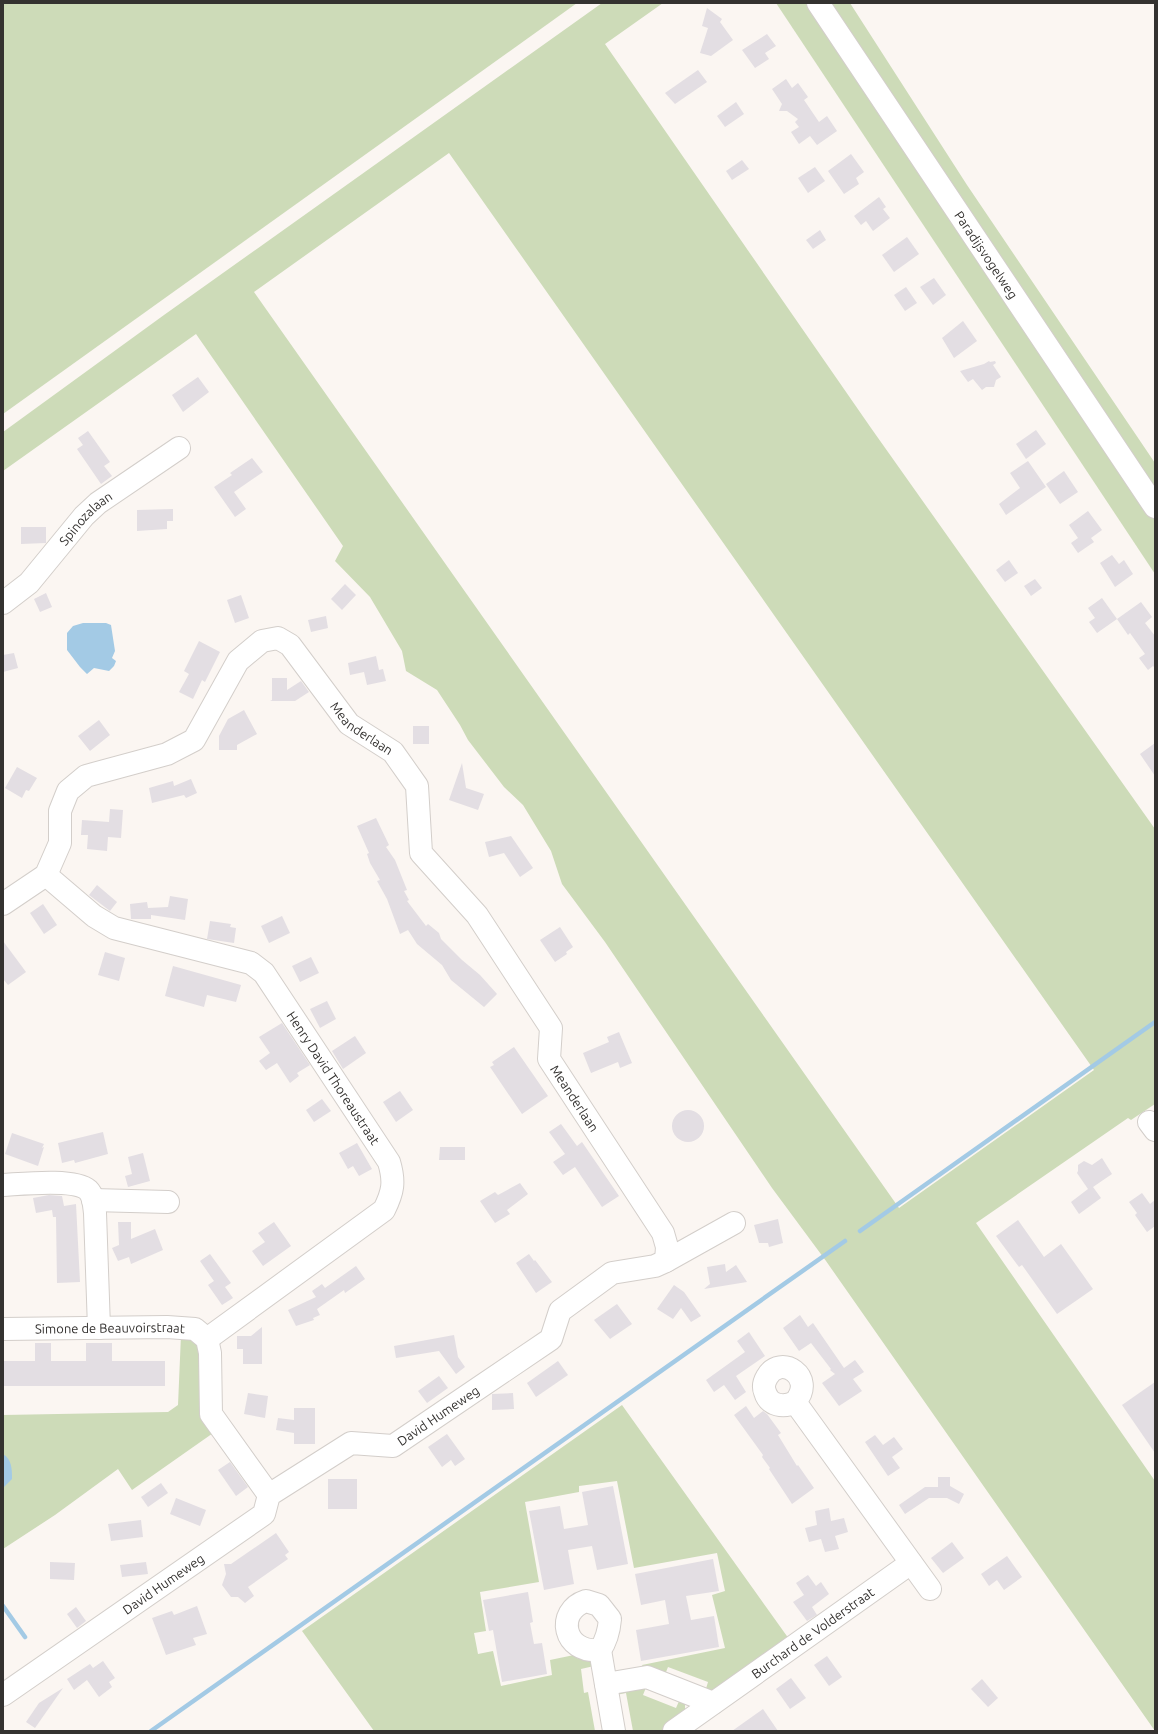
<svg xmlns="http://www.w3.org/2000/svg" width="1158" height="1734" font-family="Ubuntu,sans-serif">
	<rect width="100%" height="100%" fill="#fbf6f2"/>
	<g fill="#cddbb8" fill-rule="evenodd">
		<path d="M3,3H577L3,414Z"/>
		<path d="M602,3H663L605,44L871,428L1155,829V1104L1131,1120L1128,1118L976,1223L1155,1481V1731L826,1261L772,1188L605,942L562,884L551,851L523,805L504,787L468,740L460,725L437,690L406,671L402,651L370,597L335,561L343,546L196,334L3,471V432L164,315ZM449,153L1094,1070L899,1208L254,292Z"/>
		<path d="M776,3H810L1155,517V574Z"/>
		<path d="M822,3H850L967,185L1155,463V499Z"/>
		<path d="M181,1335L197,1339L216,1431L132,1490L118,1469L55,1515L3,1549V1415L168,1412L178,1405Z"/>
		<path d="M622,1405L789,1639L714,1695L705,1692L708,1682L668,1667L664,1677L644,1669L642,1665L725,1648L712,1595L725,1591L717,1553L634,1568L617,1481L579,1486V1492L525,1502L539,1582L480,1592L486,1631L474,1633L478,1654L493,1651L501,1686L552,1675L550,1660L574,1655L577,1658L593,1663L594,1666L581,1669L584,1693L588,1692L595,1731H374L302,1631Z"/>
		<path d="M647,1685L643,1695L676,1708L680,1699L685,1703V1712L682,1716L661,1731H633L626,1693L616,1695V1692Z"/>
	</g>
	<g fill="#a3cae5">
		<path d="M83,623H106L111,625L115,651L112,658L116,661L114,666L109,671L94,668L87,674L80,667L67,650V633L73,626Z"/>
		<path d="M3,1454C12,1459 12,1470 12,1479L3,1488Z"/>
	</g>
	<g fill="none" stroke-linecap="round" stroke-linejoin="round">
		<g stroke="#a3cae5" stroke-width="4.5">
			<path d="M860,1231L1155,1022"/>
			<path d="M3,1606L25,1637"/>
			<path d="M151,1731L845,1241"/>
		</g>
	</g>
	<g fill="#e3dee3">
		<path d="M707,8L722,19L720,22L733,40L711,56L700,53L708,28L702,26Z"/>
		<path d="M767,34L776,46L765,53L769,59L755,68L742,50Z"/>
		<path d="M698,70L707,82L675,104L665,93Z"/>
		<path d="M786,79L792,88L798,83L808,97L804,100L819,122L827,116L837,131L817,145L810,136L799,144L791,132L799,127L795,122L798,119L787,111H779L782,104L772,89Z"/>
		<path d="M736,102L744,114L725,127L717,116Z"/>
		<path d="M851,154L864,172L856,178L859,184L844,194L828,171Z"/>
		<path d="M742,160L749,169L732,180L726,171Z"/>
		<path d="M815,167L825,181L808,193L798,178Z"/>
		<path d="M879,197L886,207L883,209L890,218L873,231L866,221L861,225L854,216Z"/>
		<path d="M820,230L826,240L813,249L806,240Z"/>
		<path d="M907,237L919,254L894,272L882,255Z"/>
		<path d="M934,278L946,295L933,305L920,287Z"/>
		<path d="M906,287L917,303L905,311L894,295Z"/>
		<path d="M963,321L977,341L954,358L942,338Z"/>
		<path d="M989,361L990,362L995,361L996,363L993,365L1001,377L996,380L994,387H986L982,390L973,379L968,382L960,371L984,364Z"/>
		<path d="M198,377L209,392L183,412L172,395Z"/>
		<path d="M1036,430L1046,444L1026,459L1016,444Z"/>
		<path d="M88,431L110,462L104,466L112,476L101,484L77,449L83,445L78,438Z"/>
		<path d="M252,458L263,472L234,492L246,509L235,517L214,487L232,475L230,473Z"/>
		<path d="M1028,461L1046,487L1006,515L999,504L1020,488L1010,473Z"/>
		<path d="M1064,471L1078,492L1060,504L1046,484Z"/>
		<path d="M173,509V521H167V529L137,531V510Z"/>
		<path d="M1088,511L1102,530L1091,538L1094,542L1078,553L1071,543L1078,538L1069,525Z"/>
		<path d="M21,527H46V543L21,544Z"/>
		<path d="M1112,555L1119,564L1124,560L1133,574L1115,587L1100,563Z"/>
		<path d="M1009,560L1018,573L1005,582L996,570Z"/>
		<path d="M1035,579L1042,588L1031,596L1024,586Z"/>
		<path d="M345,584L356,595L342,610L331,599Z"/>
		<path d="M46,593L52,607L40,612L34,599Z"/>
		<path d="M241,595L249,618L235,623L227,600Z"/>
		<path d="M1102,598L1117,619L1097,633L1089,622L1095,618L1088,608Z"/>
		<path d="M1141,602L1152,617L1145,623L1155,636V668L1153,666L1148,670L1139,658L1145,654L1130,633L1128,635L1117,619Z"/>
		<path d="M326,616L328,628L311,632L308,620Z"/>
		<path d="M199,641L220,652L205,682L202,680L193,699L179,692L189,674L184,671Z"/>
		<path d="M14,653L18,668L3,672V655Z"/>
		<path d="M376,656L379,670L383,669L386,681L367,685L364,672L350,675L348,663Z"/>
		<path d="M272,678H287V690L301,681L309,692L295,701H270L272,700Z"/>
		<path d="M244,710L257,734L237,745V750H219V736L228,719Z"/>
		<path d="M99,720L110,735L90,751L78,736Z"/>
		<rect x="413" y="726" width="16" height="18"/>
		<path d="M1155,743V776L1140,754Z"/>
		<path d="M462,763L466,788L484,794L478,810L449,800Z"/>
		<path d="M17,767L37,778L29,791L26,790L22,798L5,788Z"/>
		<path d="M191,779L197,793L186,798L184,795L152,803L149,788L173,781L174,786Z"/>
		<path d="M110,809L123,810L121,838L108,837L107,851L87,849L88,835H81L82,820L109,822Z"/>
		<path d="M376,818L389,845L386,847L395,860L407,890L404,891L409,900L407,901L426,926L428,924L439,933L441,939L462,960L480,975L497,994L484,1007L451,980L442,965L417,944L408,930L400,934L387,899L377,881L380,880L370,863L367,854L369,853L357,826Z"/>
		<path d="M511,836L533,868L520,877L504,853L489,857L485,842Z"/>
		<path d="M97,885L117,902L110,911L89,895Z"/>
		<path d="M170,896L188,899L185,920L151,915V919H131L130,904L147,902L148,908L168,907Z"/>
		<path d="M43,904L57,925L44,934L30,913Z"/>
		<path d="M282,916L290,933L269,943L261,926Z"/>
		<path d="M210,921L231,924L230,927L236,928L234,943L207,939Z"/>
		<path d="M560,927L573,947L566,952L567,954L555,962L540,940Z"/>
		<path d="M3,941L26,972L8,985L3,979Z"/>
		<path d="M105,952L125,958L119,981L98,975Z"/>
		<path d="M311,957L319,973L300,982L292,966Z"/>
		<path d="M173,966L241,985L236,1002L207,995L204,1007L165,996Z"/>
		<path d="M327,1001L336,1019L320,1028L310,1009Z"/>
		<path d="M282,1023L310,1065L297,1073L299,1076L290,1083L277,1063L266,1070L259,1061L270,1053L259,1037Z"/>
		<path d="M619,1032L632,1063L620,1068L618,1062L591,1073L583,1053L609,1042L607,1037Z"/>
		<path d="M355,1036L366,1053L343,1069L332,1051Z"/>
		<path d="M514,1047L548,1096L522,1114L490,1067L494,1065L492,1062Z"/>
		<path d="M400,1091L413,1110L396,1122L383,1102Z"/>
		<path d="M322,1099L331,1111L314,1122L306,1110Z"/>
		<circle cx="688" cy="1126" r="16"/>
		<path d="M561,1124L577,1146L582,1142L619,1196L602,1207L575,1167L563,1175L553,1162L565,1154L549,1132Z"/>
		<path d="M103,1132L108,1154L75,1163L74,1160L62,1163L58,1143Z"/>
		<path d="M12,1133L44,1144L42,1148L44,1147L38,1166L5,1154Z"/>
		<path d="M357,1143L372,1169L359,1176L353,1166L348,1169L339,1153Z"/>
		<path d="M440,1147H465V1160H439Z"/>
		<path d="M143,1153L150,1181L128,1187L125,1176L132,1174L128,1157Z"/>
		<path d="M1102,1158L1112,1174L1093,1187L1101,1198L1079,1214L1071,1202L1088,1189L1077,1173L1078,1171V1165L1084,1161L1092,1165Z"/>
		<path d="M520,1183L528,1194L507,1210L510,1214L495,1223L480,1201L495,1192L498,1195Z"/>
		<path d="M1142,1193L1150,1204L1155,1200V1226L1147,1232L1135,1215L1137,1213L1129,1202Z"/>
		<path d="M49,1195L62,1196L64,1206L76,1204L80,1282L57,1283L56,1217H53L52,1210L36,1213L33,1198Z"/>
		<path d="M778,1219L783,1243L769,1247L768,1243H759L754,1225Z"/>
		<path d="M1018,1220L1044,1257L1061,1244L1093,1289L1057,1314L1022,1265L1019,1267L996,1236Z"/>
		<path d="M118,1222H131V1239L155,1229L163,1250L131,1264L129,1257L118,1261L112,1248L119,1245Z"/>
		<path d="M274,1222L291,1246L263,1266L252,1251L265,1242L258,1233Z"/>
		<path d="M210,1254L231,1283L225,1287L233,1298L222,1305L208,1285L214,1281L200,1261Z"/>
		<path d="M529,1254L534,1261L535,1260L552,1282L536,1293L516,1263Z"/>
		<path d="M725,1264L726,1272L736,1265L747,1282L704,1289L710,1284L707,1267Z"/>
		<path d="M356,1266L365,1279L345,1293L344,1290L317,1309L320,1315L313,1318L314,1320L296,1326L288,1310L316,1297L312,1291L322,1284L325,1288Z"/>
		<path d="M674,1285L684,1292L701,1316L691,1322L681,1308L673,1319L657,1309Z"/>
		<path d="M617,1304L632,1324L610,1339L594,1320Z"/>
		<path d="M800,1315L808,1327L813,1323L844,1368L855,1360L864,1372L853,1379L862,1391L839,1406L822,1383L835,1374L830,1370L831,1369L811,1343L799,1351L783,1328Z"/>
		<path d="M262,1327V1364H243V1349H237V1336H251Z"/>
		<path d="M749,1332L765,1356L736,1376L746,1392L735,1400L724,1385L714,1392L706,1380L745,1352L737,1341Z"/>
		<path d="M454,1335L458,1357L465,1367L456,1374L439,1351L396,1358L394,1346Z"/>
		<path d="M35,1343H51V1361H86V1343H112V1361H165V1386H3V1361H35Z"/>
		<path d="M558,1361L568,1375L536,1397L527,1383Z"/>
		<path d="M439,1376L448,1388L427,1403L418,1391Z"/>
		<path d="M1155,1382V1453L1122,1405Z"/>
		<path d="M248,1393L268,1396L265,1418L244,1414Z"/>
		<path d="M513,1393L514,1409L492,1410V1394Z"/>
		<path d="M746,1406L754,1418L763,1411L767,1414L781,1433L778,1435L797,1466L798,1465L814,1488L792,1504L769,1469L770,1468L762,1457L763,1455L734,1415Z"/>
		<path d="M294,1408H315V1444H294V1433L276,1430L278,1418L294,1420Z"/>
		<path d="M447,1434L465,1459L455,1466L451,1460L442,1467L428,1447Z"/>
		<path d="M875,1435L883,1445L894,1437L903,1449L892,1457L900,1468L888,1476L865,1442Z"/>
		<path d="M230,1462L248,1487L236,1496L218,1470Z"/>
		<path d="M938,1477H950V1486L964,1494L959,1504L947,1498H929L905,1514L899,1505L925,1487H938Z"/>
		<rect x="328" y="1479" width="29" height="30"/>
		<path d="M161,1483L168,1493L148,1507L141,1497Z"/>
		<path d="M613,1486L628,1564L597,1570L592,1546L568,1550L574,1584L544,1590L529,1511L560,1506L564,1529L588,1525L582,1492Z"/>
		<path d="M176,1498L206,1510L200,1526L170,1514Z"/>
		<path d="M829,1508L831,1521L844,1518L848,1532L835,1536L839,1549L825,1552L821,1539L809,1542L805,1528L817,1525L815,1511Z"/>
		<path d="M141,1520L143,1537L111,1541L108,1524Z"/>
		<path d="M276,1533L289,1552L285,1555L288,1559L248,1587L254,1596L245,1603L238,1597H231L222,1585L226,1574L224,1564H231Z"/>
		<path d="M952,1542L964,1558L943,1573L931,1558Z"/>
		<path d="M1007,1556L1022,1577L1004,1590L997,1580L989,1586L981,1574Z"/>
		<path d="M713,1559L719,1591L686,1596L691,1620L714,1616L719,1647L641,1661L636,1630L669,1624L665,1600L641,1605L635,1574Z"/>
		<path d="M50,1562L75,1563L74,1580L50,1579Z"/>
		<path d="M146,1562L148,1574L122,1577L120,1565Z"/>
		<path d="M808,1575L816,1586L821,1582L829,1594L812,1607L817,1615L807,1621L793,1602L804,1595L796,1583Z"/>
		<path d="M528,1592L533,1622L530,1623L534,1644L542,1643L547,1674L502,1682L493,1630L489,1631L483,1600Z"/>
		<path d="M197,1606L207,1634L193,1638L196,1645L166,1655L152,1618L172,1611L174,1615Z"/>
		<path d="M76,1607L86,1621L77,1628L67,1614Z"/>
		<path d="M827,1656L842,1677L829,1686L814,1665Z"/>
		<path d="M103,1661L115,1678L109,1682L112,1687L99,1697L87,1680L74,1690L67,1679L90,1664L93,1668Z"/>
		<path d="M791,1678L806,1698L790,1709L776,1689Z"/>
		<path d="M982,1679L998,1698L988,1707L971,1689Z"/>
		<path d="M63,1688L35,1728L26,1722L39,1703Z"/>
		<path d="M763,1709L778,1731H732Z"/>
	</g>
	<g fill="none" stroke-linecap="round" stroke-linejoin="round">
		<g stroke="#d3ceca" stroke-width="24">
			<g id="minor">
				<path id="s1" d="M818,3L1155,507"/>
				<path id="s2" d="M3,603L29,583L84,516L98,503L179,448"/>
				<path id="s3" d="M46,875L94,916L114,928L251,963L264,973L389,1162C395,1182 393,1192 384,1210L207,1339"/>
				<path id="s4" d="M3,904L46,875L60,843V811L68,791L86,776L167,754L194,740L238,661L262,641L278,638L290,645L349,724L393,752L417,786L421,853L477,915L551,1028L549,1059L663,1233L667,1247L666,1261"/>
				<path d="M1149,1122L1155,1130"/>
				<path d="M3,1185C22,1184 74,1178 88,1190C94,1196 94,1206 95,1213L99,1328"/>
				<path d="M93,1200L168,1202"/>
				<path id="s5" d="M3,1329L167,1327L195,1329L207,1339L210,1353L211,1414L269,1495"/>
				<path d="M795,1402C817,1377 780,1353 767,1377C764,1382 763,1387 765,1392C769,1406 784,1408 795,1402L930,1589"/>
				<path d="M586,1601L599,1605L610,1619C609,1631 607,1640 600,1650C563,1654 555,1611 586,1601Z"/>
				<path d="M600,1650L614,1731"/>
				<path d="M606,1684L647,1677L713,1703"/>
				<path id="s6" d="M3,1695L264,1514L269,1495L351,1443L393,1446L551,1339L560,1311L612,1273L655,1266L666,1261L734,1223"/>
				<path id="s7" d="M674,1731L911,1563"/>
			</g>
		</g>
		<use href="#minor" stroke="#fff" stroke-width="22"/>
	</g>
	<g text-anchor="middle" stroke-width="3" stroke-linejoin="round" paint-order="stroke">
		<g font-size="13" fill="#343230" stroke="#fff">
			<text dy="5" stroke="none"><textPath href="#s1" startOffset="303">Paradijsvogelweg</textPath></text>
			<text dy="5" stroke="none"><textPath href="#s2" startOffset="119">Spinozalaan</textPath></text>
			<text dy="5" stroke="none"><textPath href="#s4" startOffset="541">Meanderlaan</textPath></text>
			<text dy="5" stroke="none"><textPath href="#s3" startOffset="370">Henry David Thoreaustraat</textPath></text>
			<text dy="5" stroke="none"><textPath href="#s4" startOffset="986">Meanderlaan</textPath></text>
			<text dy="5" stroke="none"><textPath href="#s5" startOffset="107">Simone de Beauvoirstraat</textPath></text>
			<text dy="5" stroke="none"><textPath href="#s6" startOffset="531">David Humeweg</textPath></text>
			<text dy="5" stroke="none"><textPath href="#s6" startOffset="195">David Humeweg</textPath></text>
			<text dy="5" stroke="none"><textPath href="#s7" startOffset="170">Burchard de Volderstraat</textPath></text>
		</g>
	</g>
	<rect width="1158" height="1734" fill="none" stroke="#343230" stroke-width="8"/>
</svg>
